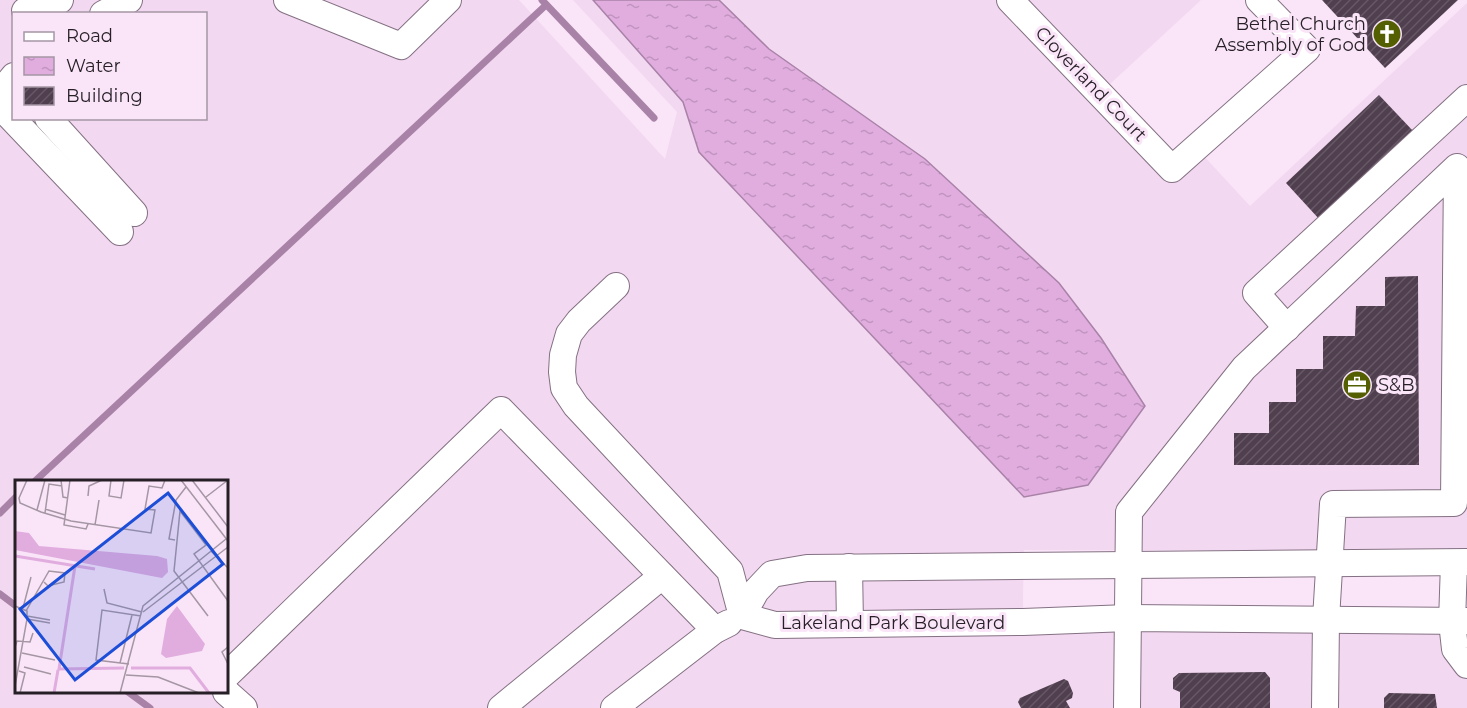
<svg xmlns="http://www.w3.org/2000/svg" width="1467" height="708" font-family="Montserrat,sans-serif">
	<defs>
		<pattern id="water-ripples" width="26" height="14" patternUnits="userSpaceOnUse" patternTransform="scale(1.5)"><rect width="26" height="14" fill="#e1addf"/><path d="M2 4q2-2 4 0t4 0M15 11q2-2 4 0t4 0" fill="none" stroke="#c194bf"/></pattern>
		<pattern id="building-hatch" width="6" height="6" patternUnits="userSpaceOnUse" patternTransform="scale(1.5)"><rect width="6" height="6" fill="#503f4f"/><path d="M-1 1l2-2M0 6l6-6M5 7l2-2" fill="none" stroke="#665865"/></pattern>
	</defs>
	<rect width="100%" height="100%" fill="#fae5f8"/>
	<path fill="#f3d8f1" fill-rule="evenodd" d="M0,0H519L665,159L677,112L573,0H1201L1110,84L1186,166L1201,153L1250,206L1467,3V551L1024,550L1023,595V622L1467,621V708H0ZM14,14H206V118H14ZM16,482H226V692H16Z"/>
	<path fill="url(#water-ripples)" stroke="#a982a8" stroke-width="1.5" d="M593,0H719L769,49L925,159L1059,283L1101,338L1145,406L1088,485L1024,497L699,152L683,102Z"/>
	<g fill="none" stroke-linecap="round" stroke-linejoin="round">
		<g stroke="#a982a8" stroke-width="7">
			<path d="M542,0L654,118"/>
			<path d="M34,482L546,5"/>
			<path d="M0,513L16,497"/>
			<path d="M0,594L16,606"/>
			<path d="M128,692L150,708"/>
		</g>
	</g>
	<g fill="url(#building-hatch)">
		<path d="M1322,0H1458L1385,68Z"/>
		<path d="M1379,95L1414,132L1320,220L1286,183Z"/>
		<path d="M1418,276L1419,465H1234V433H1269V402H1296V369H1323V336H1355L1356,306H1385V277Z"/>
		<path d="M1265,672L1270,678V708H1180V692L1173,689V678L1179,673Z"/>
		<path d="M1064,679L1068,681L1073,693L1072,698L1066,701L1070,708H1021L1018,702L1020,698Z"/>
		<path d="M1389,693L1435,694L1437,708H1384V698Z"/>
	</g>
	<g fill="none" stroke-linecap="round" stroke-linejoin="round">
		<g stroke="#847183" stroke-width="28">
			<g id="minor">
				<path d="M287,0L401,46L448,0"/>
				<path d="M1010,0L1172,169L1307,49L1259,0"/>
				<path d="M25,11L60,0"/>
				<path d="M103,14L129,0"/>
				<path d="M0,93L14,76"/>
				<path d="M0,106L120,232"/>
				<path d="M48,118L134,213"/>
				<path d="M616,286L579,321L569,334L563,355L562,372L564,388L576,406L730,571L742,616"/>
				<path d="M1287,328L1256,293L1467,98"/>
				<path d="M1454,563L1452,622L1455,649L1467,665"/>
				<path d="M849,567L850,624"/>
				<path d="M742,616L756,591L772,574L807,568L1467,562"/>
				<path d="M742,616L775,625L1023,622L1128,618L1467,621"/>
				<path d="M226,676L501,410L715,630"/>
				<path d="M226,692L244,708"/>
				<path d="M501,708L662,576"/>
				<path d="M614,708L715,630L729,623"/>
				<path d="M1127,708L1129,512L1244,368L1457,167L1454,503L1333,504L1326,619L1325,708"/>
			</g>
		</g>
		<use href="#minor" stroke="#fff" stroke-width="26"/>
	</g>
	<defs>
		<g id="church-disc" transform="scale(1.5)"><circle r="9.5" fill="#535f00" stroke="#fae5f8"/><path d="M-1.2-6h2.4v3.5h3.3v2.4h-3.3V6h-2.4V-.1h-3.3v-2.4h3.3Z" fill="#fff"/></g>
		<g id="office-disc" transform="scale(1.5)"><circle r="9.5" fill="#535f00" stroke="#fae5f8"/><path d="M-6-3h4V-5.5h4V-3h4V5H-6ZM-1-4.5V-3h2v-1.5ZM-6 0V1H6V0Z" fill="#fff"/></g>
	</defs>
	<g fill-rule="evenodd">
		<use href="#church-disc" x="1387" y="34"/>
		<use href="#office-disc" x="1357" y="385"/>
	</g>
	<g text-anchor="middle" stroke-width="6" stroke-linejoin="round" paint-order="stroke">
		<g font-size="18" fill="#261f26" stroke="#fae5f8" text-anchor="end">
			<text x="1366" y="30">Bethel Church<tspan x="1366" dy="21">Assembly of God</tspan></text>
			<text x="1378" y="391" text-anchor="start">S&amp;B</text>
		</g>
		<g font-size="18" fill="#261f26" stroke="#fae5f8">
			<text transform="translate(1091 84) rotate(46)" y="6">Cloverland Court</text>
			<text x="893" y="629">Lakeland Park Boulevard</text>
		</g>
	</g>
	<g transform="translate(15 480)">
		<rect width="213" height="213" fill="#fae5f8"/>
		<path d="M0,51L14,53L24,66L142,76L152,79L153,92L147,98L0,70ZM162,126L190,164L187,171L151,178L146,174L152,139Z" fill="#e1addf"/>
		<path fill="none" stroke="#e1addf" stroke-width="3" d="M0,76L80,89M60,86L44,189L109,188M116,188H175L194,213M39,213L43,190"/>
		<path fill="none" stroke="#a596a4" stroke-width="1.5" d="M12,0L4,18L5,23L26,32L56,41L136,53L140,30L130,29L134,6L147,8L150,0M46,0L48,17L53,18M55,0L49,45L71,49L73,44M96,0L94,16L106,18L109,0M166,0L213,61M177,0L213,47M73,16L74,6L87,0M191,17L213,0M30,29L50,35M22,30L30,0M30,33L34,4L47,6M80,45L84,20M160,60L154,59L161,20L171,7M196,71L213,88M89,109L92,123L127,132M0,126L12,131V139L0,206M8,128L16,97M11,131L34,91L50,93L49,102L33,106L29,102M128,132L213,67M12,136L35,140M193,136L159,91L165,31L191,65L179,74L213,121M12,139L35,143M0,167L2,161L15,162L18,153M213,167L207,172L213,184M7,173L40,180M105,183L117,135M114,184L81,180L87,130L126,136M9,187L36,194M4,191L10,193L5,213M111,195L143,197L184,213M105,213L128,126L211,59"/>
		<path fill="#1d4ed8" fill-opacity="0.15" stroke="#1d4ed8" stroke-width="3" d="M153,13L208,84L60,200L5,129Z"/>
		<rect width="213" height="213" fill="none" stroke="#261f26" stroke-width="3"/>
	</g>
	<rect x="12" y="12" width="195" height="108" fill="#fae5f8" stroke="#a596a4" stroke-width="1.5"/>
	<rect x="24" y="32" width="30" height="9" fill="#ffffff" stroke="#a596a4" stroke-width="1.5"/>
	<text x="66" y="42" font-size="18" fill="#261f26">Road</text>
	<rect x="24" y="57" width="30" height="18" fill="url(#water-ripples)" stroke="#a596a4" stroke-width="1.5"/>
	<text x="66" y="72" font-size="18" fill="#261f26">Water</text>
	<rect x="24" y="87" width="30" height="18" fill="url(#building-hatch)" stroke="#a596a4" stroke-width="1.5"/>
	<text x="66" y="102" font-size="18" fill="#261f26">Building</text>
</svg>
